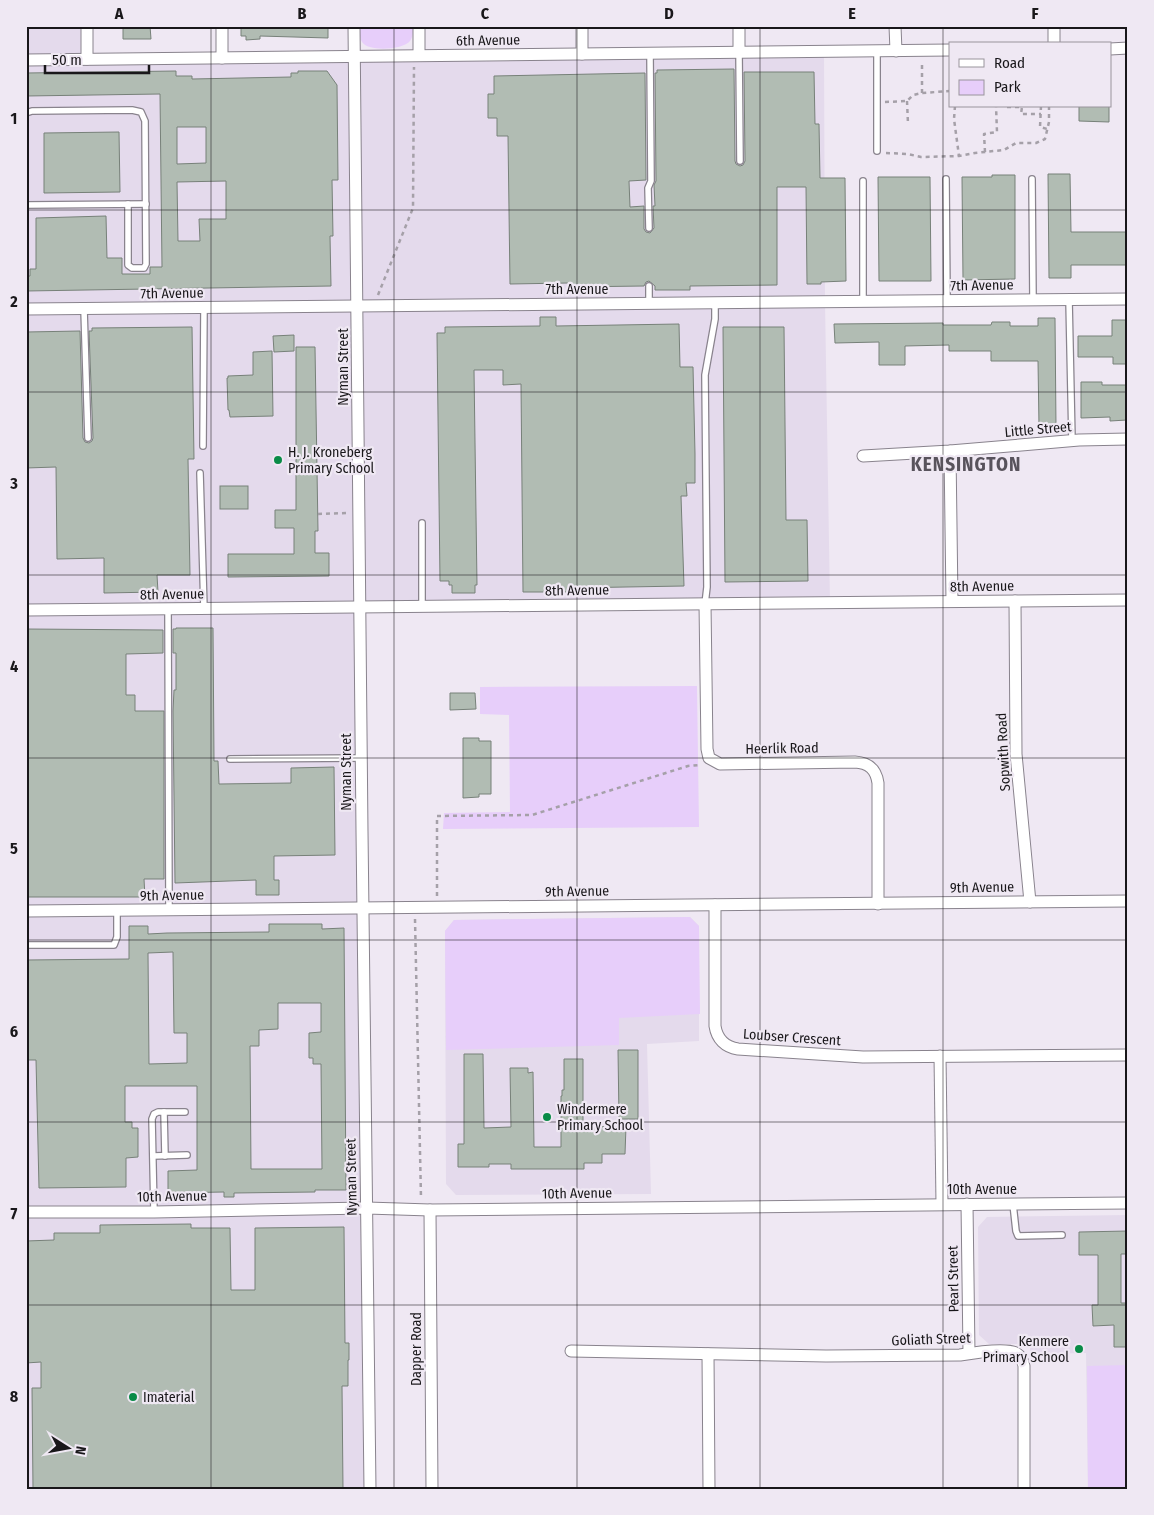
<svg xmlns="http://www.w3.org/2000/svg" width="1154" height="1515" font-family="'Fira Sans Condensed',sans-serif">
	<rect width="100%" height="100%" fill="#efe8f3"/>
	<g fill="#e4daec">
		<path d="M26,26H87V59L824,51L825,302L830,603L360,607L370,1489H26Z"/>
		<path d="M690,917L699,926V1041L647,1044L651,1194L456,1195L446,1184L445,931L454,920Z"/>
		<path d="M1128,1215V1489H1088L1086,1353L1030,1354V1344H989L979,1335L978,1227L987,1217Z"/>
	</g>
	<g fill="#e7cefa">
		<path d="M360,26H413C413,32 413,37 410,41C403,50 368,52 362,42C359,37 360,31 360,26Z"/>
		<path d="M697,686L699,827L443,829L444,813L510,812L509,715L480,714V687Z"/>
		<path d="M690,917L699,926L700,1014L619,1018V1045L446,1050L445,931L454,920Z"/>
		<path d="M1128,1365V1489H1088L1087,1366Z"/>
	</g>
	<g fill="#b1bcb3" stroke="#778179" fill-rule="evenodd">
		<path d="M123,26H150L151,39H123Z"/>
		<path d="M241,26H328V38L260,36V39L246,40V36H241Z"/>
		<path d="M734,69L735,161L736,164L740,166L743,165L745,161L744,72H814L815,124H819L820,178H845L846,281L821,282V284H807L806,187H777V285L690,286V290H655V286L649,281L646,282L644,286L568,287V283L510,284L508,136H497V118H488V94H494V76L645,73L646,180L629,181L630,207L644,206V229L646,232L650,233L654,228L653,206H655L654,185L656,181L655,73H657V70Z"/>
		<path d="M176,71V76H192V79L291,77V73H298V71H327L337,85L338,180H332L333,236H330L331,286L26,291V276H30V269H36V218L106,216L107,258H122V274H150V267H162L160,94L26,96V73ZM177,127H206V163L177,164ZM226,181V219H199L200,241H178L177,182Z"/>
		<path d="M1079,106H1109V122L1079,121Z"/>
		<path d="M119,132L120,192L44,193V133Z"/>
		<path d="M1048,174H1070L1071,232H1128V265H1071V278H1049Z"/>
		<path d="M992,175H1015V279L963,280L962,177H992Z"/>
		<path d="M878,177H930L931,281H879Z"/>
		<path d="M540,317H556V326L679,324L680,367H693L695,454V483H686L687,496H681L684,586L568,588V592H523L521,384L503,385V370H474L477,585H475V593H452V585H449V581H440L437,333H445V327L540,326Z"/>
		<path d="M1038,318H1055L1056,427H1039L1038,361H991V351H949V345L905,346V365H879V342L835,343L834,324L943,323V325H991L992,322H1010V326H1038Z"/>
		<path d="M1112,320H1128V364H1113V357H1078V336H1112Z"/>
		<path d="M192,327L194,459H188L190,575H157L158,592L104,593V558L57,559L56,467L26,468V332L80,331L83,438L85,442L89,443L92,441L93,438L89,331H92V328Z"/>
		<path d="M723,327H784L786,520H807L808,581L725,582Z"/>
		<path d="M294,335V351L274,352L273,336Z"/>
		<path d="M296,347H315L318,531H315V553H329V576L228,577V554H294V528H275V510H296Z"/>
		<path d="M272,351L273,416L230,417L229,410H228L227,378H228V376L253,375V352Z"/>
		<path d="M1081,382H1102V385H1127V420L1110,421V417L1081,418Z"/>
		<rect x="220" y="486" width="28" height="23"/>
		<path d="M176,628H213L214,761H218L219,784L291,783V768L334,767L335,855L274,856V880H279V895H256V880L175,883L173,711L174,690H176V653H173V629H176Z"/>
		<path d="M26,629L163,630V653L126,654V695H135V711H164V879H144L145,897H26Z"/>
		<path d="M450,693H475L476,709L450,710Z"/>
		<path d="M463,738H479V741H491V794H479V797L463,798Z"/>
		<path d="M269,924H322V929L344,928L346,1190H315V1192L234,1193V1197H224V1192L168,1193V1171L197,1170V1086H125V1122H132V1128H138V1157L126,1158V1187L39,1188L36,1060H26V960L129,959V926H148V934L167,933L269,932ZM173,952L174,1033H187V1063L149,1064L148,953ZM278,1003H321V1032L309,1033V1058H313V1064H321L322,1169H251L250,1046H259V1030L278,1029Z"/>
		<path d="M618,1050H638V1119H619Z"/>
		<path d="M464,1054H483L484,1128L511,1127L510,1068H528V1073L533,1072L534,1147H561V1096H562V1090H564V1059H583V1127L626,1126L625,1154H602V1163H584V1169H511V1164H489V1167H458V1144H464Z"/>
		<path d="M191,1224V1228H230L231,1290H255V1228L344,1227L345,1343H349V1360H348V1386H342L343,1489H33L32,1388H41V1362L26,1363V1241L54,1240V1233H100V1225Z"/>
		<path d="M1128,1231V1254H1121V1303H1128V1347H1114V1325L1093,1326L1092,1305H1098V1255H1079V1232Z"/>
	</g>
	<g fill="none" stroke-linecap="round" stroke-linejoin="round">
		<g stroke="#89838d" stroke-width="8">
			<g id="lane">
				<path d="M877,51V151"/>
				<path d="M739,52L740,161"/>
				<path d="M26,113L32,111L132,110L141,112L145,121L146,264L144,268H132L128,265V204"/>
				<path d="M946,179L947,301"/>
				<path d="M1032,179L1033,300"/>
				<path d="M26,205L146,204"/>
				<path d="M649,228L648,188L651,181L650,53"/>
				<path d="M649,286V303"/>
				<path d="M1069,300L1072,441"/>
				<path d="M863,302V181"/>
				<path d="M84,309L88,438"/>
				<path d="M203,446L204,307"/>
				<path d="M200,473L204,609"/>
				<path d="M422,523V607"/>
				<path d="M705,604L707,587L705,375L715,319V303"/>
				<path d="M168,609L169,910"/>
				<path d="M230,759L361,758"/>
				<path d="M26,945H114L117,937V910"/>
				<path d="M164,1112L165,1156"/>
				<path d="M153,1156L187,1155"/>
				<path d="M1013,1204L1016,1231L1018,1236L1062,1235"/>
				<path d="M154,1212L152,1119L154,1114L158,1112H185"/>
			</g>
		</g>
		<g stroke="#89838d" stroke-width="13">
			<g id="street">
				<path d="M87,26V59"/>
				<path d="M222,26V58"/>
				<path d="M354,26L362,831L370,1489"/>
				<path d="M419,26V55"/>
				<path d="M582,26V54"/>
				<path d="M739,26V52"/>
				<path d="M895,26L896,51"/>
				<path d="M1054,26V44"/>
				<path d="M1110,49L1128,48"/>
				<path d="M26,60L950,50"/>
				<path d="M26,309L1128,299"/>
				<path d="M950,451L952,601"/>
				<path d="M863,456L950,451L1079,440L1128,439"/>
				<path d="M1015,601L1016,754L1030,902"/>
				<path d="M705,604L707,749L709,758L720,764L855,762C869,763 876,769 878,783V904"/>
				<path d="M26,610L1128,600"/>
				<path d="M715,905V1026C717,1039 725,1047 738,1049L863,1057L1128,1055"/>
				<path d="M26,911L1128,901"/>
				<path d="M940,1056L942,1204"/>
				<path d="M967,1204L969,1353"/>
				<path d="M430,1210L432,1489"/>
				<path d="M26,1212H154L367,1208L430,1210L1128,1203"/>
				<path d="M571,1351L826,1356L960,1355C972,1353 1005,1348 1016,1353C1021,1356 1023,1361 1024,1366V1489"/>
				<path d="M708,1354L709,1489"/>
			</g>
		</g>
		<g stroke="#a5a0a8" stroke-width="2.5" stroke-dasharray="4 4" stroke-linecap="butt">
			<path d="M922,93V62"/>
			<path d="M907,101L908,124"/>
			<path d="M885,102L907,101L913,95L922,93L950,91"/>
			<path d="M955,106L954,119L959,156"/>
			<path d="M1041,106L1040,127L1047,129"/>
			<path d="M1007,107H1022L1021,114H1041"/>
			<path d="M985,152L984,134L997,132L996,106"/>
			<path d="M886,153L908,154L921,157L959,156L975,153L1004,150L1016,143H1036L1045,139L1049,122V106"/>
			<path d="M378,295L413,208L414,67"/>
			<path d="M318,514L346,513"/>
			<path d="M437,896V816L532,815L688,766L699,765"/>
			<path d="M415,919L421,1198"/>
		</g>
		<use href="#lane" stroke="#fff" stroke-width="5.5"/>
		<use href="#street" stroke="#fff" stroke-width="11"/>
	</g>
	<path fill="none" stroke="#19171a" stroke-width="1" stroke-opacity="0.55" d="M211,26V1489M394,26V1489M577,26V1489M760,26V1489M943,26V1489M26,210H1128M26,392H1128M26,575H1128M26,758H1128M26,940H1128M26,1122H1128M26,1305H1128"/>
	<g fill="#098b47" stroke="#efe8f3" stroke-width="2">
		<circle cx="278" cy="460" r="5"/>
		<circle cx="547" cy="1117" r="5"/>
		<circle cx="1079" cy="1349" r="5"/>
		<circle cx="133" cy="1397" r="5"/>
	</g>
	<g text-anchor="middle" stroke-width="4.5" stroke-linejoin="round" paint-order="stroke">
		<g font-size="14" fill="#19171a" stroke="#efe8f3">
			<text transform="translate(488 40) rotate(-1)" y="5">6th Avenue</text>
			<text transform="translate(982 285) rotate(-1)" y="5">7th Avenue</text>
			<text x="577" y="294">7th Avenue</text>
			<text transform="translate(172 293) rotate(-1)" y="5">7th Avenue</text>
			<text transform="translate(343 367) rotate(-90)" y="5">Nyman Street</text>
			<text transform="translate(1038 429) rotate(-5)" y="5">Little Street</text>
			<text transform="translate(982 586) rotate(-1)" y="5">8th Avenue</text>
			<text transform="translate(577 590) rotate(-1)" y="5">8th Avenue</text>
			<text transform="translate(172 594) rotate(-1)" y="5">8th Avenue</text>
			<text transform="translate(782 748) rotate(-1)" y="5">Heerlik Road</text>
			<text transform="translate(1003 752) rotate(-93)" y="5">Sopwith Road</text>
			<text transform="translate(346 772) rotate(-90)" y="5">Nyman Street</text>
			<text transform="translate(982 887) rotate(-1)" y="5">9th Avenue</text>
			<text transform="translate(577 891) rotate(-1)" y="5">9th Avenue</text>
			<text transform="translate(172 895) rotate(-1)" y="5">9th Avenue</text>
			<text transform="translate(792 1037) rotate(4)" y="5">Loubser Crescent</text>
			<text transform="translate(351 1177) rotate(-91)" y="5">Nyman Street</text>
			<text x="982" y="1194">10th Avenue</text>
			<text transform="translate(577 1193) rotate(-1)" y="5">10th Avenue</text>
			<text transform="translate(172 1196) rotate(-1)" y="5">10th Avenue</text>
			<text transform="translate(953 1279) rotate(-91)" y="5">Pearl Street</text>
			<text transform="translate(931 1339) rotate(-2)" y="5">Goliath Street</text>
			<text transform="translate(416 1349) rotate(-90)" y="5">Dapper Road</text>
		</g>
		<g font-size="14" fill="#19171a" stroke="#efe8f3" text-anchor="start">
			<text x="288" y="457">H. J. Kroneberg<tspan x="288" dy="16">Primary School</tspan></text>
			<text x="557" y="1114">Windermere<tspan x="557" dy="16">Primary School</tspan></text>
			<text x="1069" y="1346" text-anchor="end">Kenmere<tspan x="1069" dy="16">Primary School</tspan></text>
			<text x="143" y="1402">Imaterial</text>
		</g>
		<g font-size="19" font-weight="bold" letter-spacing="1" fill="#58535c" stroke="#efe8f3">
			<text x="966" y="471">KENSINGTON</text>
		</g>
	</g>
	<rect width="1154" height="1515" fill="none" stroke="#efe8f3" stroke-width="55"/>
	<rect x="949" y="42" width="162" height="65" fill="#efe8f3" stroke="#99949c"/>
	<rect x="959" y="59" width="25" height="8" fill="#ffffff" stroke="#99949c"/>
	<text x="994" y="68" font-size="15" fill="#19171a">Road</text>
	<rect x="959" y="80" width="25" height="15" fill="#e7cefa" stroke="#99949c"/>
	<text x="994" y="92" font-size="15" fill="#19171a">Park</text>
	<g transform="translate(68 1448) rotate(101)" stroke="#efe8f3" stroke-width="4" paint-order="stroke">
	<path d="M0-4L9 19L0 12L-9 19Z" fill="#19171a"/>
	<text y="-8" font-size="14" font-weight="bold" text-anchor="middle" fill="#19171a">N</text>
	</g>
	<path d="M45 65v8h104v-8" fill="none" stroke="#19171a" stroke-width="2.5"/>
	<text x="52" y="65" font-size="15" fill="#19171a" stroke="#efe8f3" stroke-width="4" paint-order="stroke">50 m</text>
	<rect x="28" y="28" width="1098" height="1460" fill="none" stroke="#19171a" stroke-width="2"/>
	<g font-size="16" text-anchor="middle" font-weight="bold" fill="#19171a">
		<text x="119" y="19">A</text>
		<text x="302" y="19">B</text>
		<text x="485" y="19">C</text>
		<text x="669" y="19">D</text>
		<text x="852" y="19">E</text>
		<text x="1035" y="19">F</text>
		<text x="14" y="124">1</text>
		<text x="14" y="307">2</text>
		<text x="14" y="489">3</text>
		<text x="14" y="672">4</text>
		<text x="14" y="854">5</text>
		<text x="14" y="1037">6</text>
		<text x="14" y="1219">7</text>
		<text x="14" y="1402">8</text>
	</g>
</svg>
